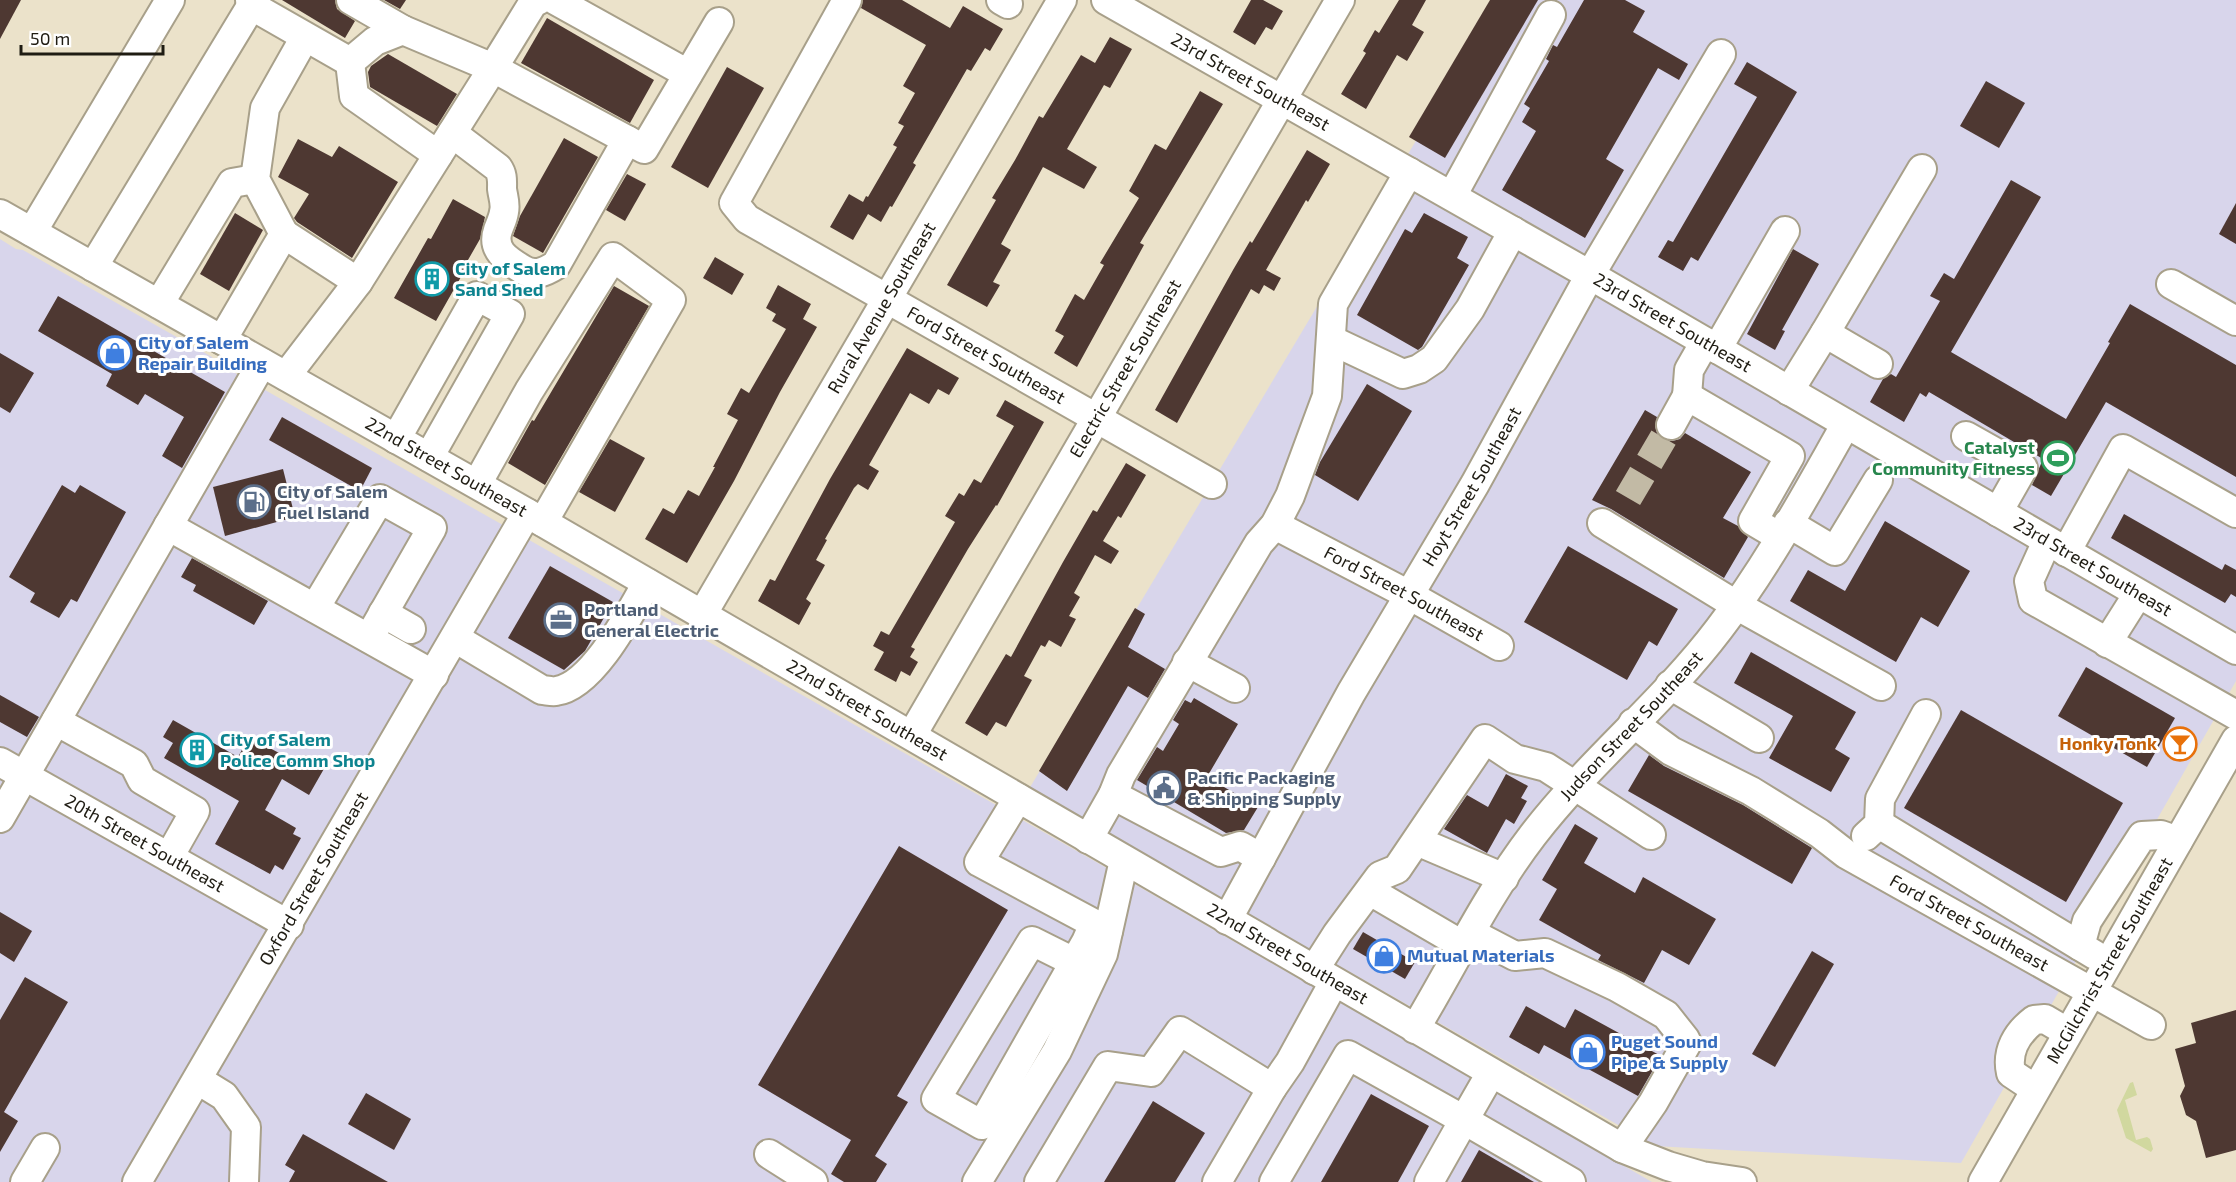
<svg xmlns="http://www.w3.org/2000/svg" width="2236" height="1182" font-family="'Exo 2',sans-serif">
	<rect width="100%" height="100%" fill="#ebe2ca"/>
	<g fill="#d8d5eb">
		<path d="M1500,0H2236V681L1961,1163L1655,1146L1029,789Z"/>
		<path d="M0,239L16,249L23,250L212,357L214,361L1091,859L1652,1182H0Z"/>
	</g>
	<path fill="#d1d89f" d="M2133,1082L2137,1095L2125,1100L2136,1140L2147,1137L2150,1139L2153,1149L2151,1152L2126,1138L2117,1110L2130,1083Z"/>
	<g fill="#4e3832">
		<path d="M0,0H21L0,39Z"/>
		<path d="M282,0H335L337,9L355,21L345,38Z"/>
		<path d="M384,0H406L400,9Z"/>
		<path d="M863,0H902L950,28L963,6L1003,29L990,51L985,48L971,71L967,69L913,163L916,165L892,207L890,206L881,222L868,214L853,240L830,227L849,194L863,202L866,196L868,197L897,147L893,145L904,126L898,123L915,93L903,86L926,45L861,8Z"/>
		<path d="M1251,0H1263L1283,11L1272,30L1266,27L1255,45L1233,32Z"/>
		<path d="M1399,0H1426L1412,25L1424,32L1407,61L1397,55L1366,109L1341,94L1366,53L1363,51L1375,30L1379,33Z"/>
		<path d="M1490,0H1538L1445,158L1409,137Z"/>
		<path d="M1584,0H1625L1645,11L1633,32L1688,64L1679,80L1658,68L1606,159L1624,170L1585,238L1502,190L1536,131L1522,122L1530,108L1524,104L1549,61L1546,59L1553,45L1557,47Z"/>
		<path d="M547,18L654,80L630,123L521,63Z"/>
		<path d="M1110,37L1132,49L1110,88L1104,85L1067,149L1097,167L1084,189L1043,167L1001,244L1011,250L993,282L1000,285L987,307L947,285L996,200L992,198L1015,160L1039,116L1043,118L1081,55L1095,63Z"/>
		<path d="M388,54L457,94L437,126L370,87L368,72L371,66Z"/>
		<path d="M1747,62L1797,92L1698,261L1691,257L1683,271L1658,257L1668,240L1673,242L1757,97L1734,84Z"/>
		<path d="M727,67L764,88L708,188L671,167Z"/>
		<path d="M1986,81L2025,103L1999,148L1960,126Z"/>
		<path d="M1200,91L1223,104L1140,243L1144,245L1077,367L1054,353L1064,336L1055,331L1075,294L1084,300L1104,265L1100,263L1139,198L1129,191L1155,144L1166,150Z"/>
		<path d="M564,138L598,157L543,253L513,236L520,216Z"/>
		<path d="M298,139L332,157L339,146L398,182L352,258L297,222L294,218L309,194L278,177Z"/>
		<path d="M1307,150L1330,164L1308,202L1306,200L1266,270L1281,278L1274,291L1264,285L1259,294L1251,289L1177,423L1155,410L1233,270L1250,241L1252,243Z"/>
		<path d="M627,174L646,184L625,221L606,210Z"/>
		<path d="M2011,180L2041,197L1951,352L2066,419L2110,343L2108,342L2130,304L2236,365V477L2106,402L2051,496L2032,485L2043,459L1929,392L1926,397L1920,393L1904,422L1870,402L1883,379L1891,374L1896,377L1940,301L1930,296L1944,273L1954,279Z"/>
		<path d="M453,199L485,217L480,239L468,260L470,261L436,321L394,298L428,238L431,239Z"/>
		<path d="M2236,203V244L2219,234Z"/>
		<path d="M235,213L263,230L229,291L200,274Z"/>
		<path d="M1424,213L1468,237L1457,258L1469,265L1422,347L1418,350L1357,315L1405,229L1412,233Z"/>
		<path d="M1793,249L1819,264L1782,330L1785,331L1775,350L1747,334Z"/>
		<path d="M715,257L744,274L732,295L703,278Z"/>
		<path d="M778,285L811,304L803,319L817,327L780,392L734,481L687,563L645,539L663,508L674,514L688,490L699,496L715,467H713L738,420L727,414L741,388L749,393L786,329L772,321L776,314L766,308Z"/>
		<path d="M614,286L649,306L545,485L508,463L532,420L534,421Z"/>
		<path d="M58,296L225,392L182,468L162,456L184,417L145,394L138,405L106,386L112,374L38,331Z"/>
		<path d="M907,348L959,378L949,395L938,389L929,404L910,393L869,465L879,471L868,490L858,484L854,488L825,539L827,540L816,560L825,565L806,599L811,603L799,625L758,601L770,579L775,581L830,479Z"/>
		<path d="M0,353L34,373L10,413L0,407Z"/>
		<path d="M1367,384L1412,411L1358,501L1315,475L1320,462Z"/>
		<path d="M1005,400L1044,422L997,506L996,505L968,549L911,647L915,649L910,657L918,662L910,676L901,671L896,682L874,670L884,652L873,646L881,631L889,635L955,522L945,516L959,493L964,496L974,479L981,483L1014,426L996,416Z"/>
		<path d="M1645,410L1657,417L1655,426L1657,433L1663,439L1672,441L1680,439L1685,433L1751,472L1723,518L1738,526L1748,537L1724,578L1611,509L1592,500Z"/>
		<path d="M282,417L372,468L360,491L269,440Z"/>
		<path d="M610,439L645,458L615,512L579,492Z"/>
		<path d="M1126,463L1146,475L1121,518L1118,516L1103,541L1119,551L1111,564L1095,555L1074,593L1080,597L1069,616L1076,619L1061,647L1049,640L1045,647L1041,645L1024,676L1032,680L1006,727L996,722L987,736L965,723L1006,654L1011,657L1063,562L1093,510L1097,512Z"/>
		<path d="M283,469L295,517L225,536L213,487Z"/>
		<path d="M62,485L75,493L80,485L126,512L77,602L71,599L59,618L30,602L35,593L9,577Z"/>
		<path d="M2124,514L2222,570L2225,564L2236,570V597L2231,594L2225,603L2111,538Z"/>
		<path d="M1885,521L1970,571L1938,627L1921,617L1896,662L1790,601L1808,570L1845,591Z"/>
		<path d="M1568,546L1678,609L1657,646L1649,641L1627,680L1524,622Z"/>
		<path d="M192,558L268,601L254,625L193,591L196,585L181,577Z"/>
		<path d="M550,566L613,602L585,651L564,670L508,638Z"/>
		<path d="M1135,608L1145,614L1128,647L1165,669L1148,698L1128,686L1067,791L1039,771Z"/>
		<path d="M1751,652L1856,712L1835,749L1850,758L1831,792L1769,758L1793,716L1734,683Z"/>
		<path d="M2086,667L2175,718L2147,767L2058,716Z"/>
		<path d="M0,695L39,717L27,737L0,722Z"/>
		<path d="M1194,698L1238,724L1207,777L1258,807L1244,830L1226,833L1137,780L1157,747L1163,751L1179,724L1173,720L1185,700L1191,703Z"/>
		<path d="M1961,710L2123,803L2066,902L1904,808Z"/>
		<path d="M173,720L238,757L249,737L300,764L305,755L325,767L309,795L282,779L265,810L296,828L293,834L301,838L283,870L275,865L270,874L215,844L239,801L164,758L173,743L163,737Z"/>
		<path d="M1649,755L1664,766L1743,805L1812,848L1792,884L1628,791Z"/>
		<path d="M1506,774L1528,786L1521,798L1527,801L1514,824L1506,819L1487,853L1444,829L1467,795L1488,807Z"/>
		<path d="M1575,824L1598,838L1584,863L1635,893L1643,877L1716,919L1689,965L1662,950L1644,983L1598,960L1601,955L1539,920L1557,889L1542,880Z"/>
		<path d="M899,846L1008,910L897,1096L908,1102L875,1156L887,1164L876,1182H844L831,1174L851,1140L758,1085Z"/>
		<path d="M0,912L32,931L14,962L0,953Z"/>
		<path d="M1363,932L1415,962L1405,979L1353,949Z"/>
		<path d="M1812,951L1834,964L1775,1067L1752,1054Z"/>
		<path d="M25,977L68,1002L4,1112L18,1121L0,1152V1020Z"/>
		<path d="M1526,1006L1565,1028L1575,1009L1661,1056L1638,1096L1544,1045L1539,1054L1509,1037Z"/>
		<path d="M2236,1010V1150L2206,1158L2196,1121L2186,1115L2180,1096L2185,1086L2175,1049L2196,1043L2191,1023Z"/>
		<path d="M366,1093L411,1119L394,1150L348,1124Z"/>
		<path d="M1371,1094L1429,1126L1398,1182H1321Z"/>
		<path d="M1153,1101L1205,1133L1175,1182H1104Z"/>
		<path d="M303,1134L388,1182H289L295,1171L285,1165Z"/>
		<path d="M1479,1150L1534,1182H1461Z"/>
	</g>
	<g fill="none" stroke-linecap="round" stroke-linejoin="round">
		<path stroke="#c2baa5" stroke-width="28" stroke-dasharray="28 14" stroke-linecap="butt" d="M1628,498L1671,425"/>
		<g stroke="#a8a08a" stroke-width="32">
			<g id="minor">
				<path d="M250,0L259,10L350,62"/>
				<path d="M555,0L688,74"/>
				<path id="s1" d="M847,0L734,203L747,219L1212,484"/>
				<path d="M1001,0L1008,4"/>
				<path id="s2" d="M1106,0L1590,275L2236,650"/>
				<path d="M403,30L493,68L533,3L539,0"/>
				<path d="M350,62L354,96L438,155"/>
				<path d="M350,62L375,41L403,30L351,0"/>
				<path d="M452,133L498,168C503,175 502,181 502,189C503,197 506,204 504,212C503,219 500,224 498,230C491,250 507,260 522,269C534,277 545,272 556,265L627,140"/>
				<path d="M1452,196L1551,15"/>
				<path id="s3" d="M0,214L527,513L1622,1148L1668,1166L1702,1176L1742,1182"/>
				<path d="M32,232L170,0"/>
				<path d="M284,234L255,179L265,108L305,37"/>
				<path d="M93,267L253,3"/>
				<path d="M2171,284L2236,321"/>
				<path d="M159,304L232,183L255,179"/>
				<path d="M1825,333L1922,169"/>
				<path d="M222,340L284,234L358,282"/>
				<path d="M1331,340L1403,374L1419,369L1434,359L1470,309L1513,231"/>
				<path d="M1717,349L1785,231"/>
				<path d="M286,376L358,282L493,68L644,149L719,22"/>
				<path d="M1789,391L1825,333L1878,364"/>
				<path d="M1687,396L1689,370L1705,342"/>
				<path d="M1671,425L1687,396L1790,456L1753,521L1780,537"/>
				<path d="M1966,436L2023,468L1998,512"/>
				<path d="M396,439L477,296L510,314L429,457"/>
				<path d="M477,484L529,391L613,257L671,300L543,522"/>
				<path d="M1602,523L1736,605L1881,686"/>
				<path d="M1788,523L1835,551L1878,480"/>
				<path id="s4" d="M1275,525L1409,595L1499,646"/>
				<path d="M168,526L434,675"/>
				<path d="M2047,541L2029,581L2033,600L2236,715"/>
				<path d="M2066,552L2123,449L2236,513"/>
				<path d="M315,608L380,499L432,528L369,638"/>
				<path d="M383,613L411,629"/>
				<path id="s5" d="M702,615L1062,0"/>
				<path d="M455,638L542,690C546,690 552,692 556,691C593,686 630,613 647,583"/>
				<path d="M2107,643L2138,594"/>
				<path d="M1187,662L1235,688"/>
				<path d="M1670,685L1759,738"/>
				<path d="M56,721L134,764L142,780L195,811L169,857"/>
				<path id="s6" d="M1633,723L1671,751L1751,791L1819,833L1846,854L2151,1025"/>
				<path id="s7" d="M912,735L1340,0"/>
				<path id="s8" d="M0,762L289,925"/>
				<path d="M1113,795L1221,852L1240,846L1261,858"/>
				<path d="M1018,798L979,862L1108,931"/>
				<path d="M0,818L262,363"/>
				<path d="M1879,824L2080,946"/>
				<path d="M1866,836L1879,824L1880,799L1926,714"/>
				<path d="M1088,839L1113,795L1121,775L1259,543L1275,525L1290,496L1327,396L1333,304L1409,172"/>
				<path d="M1417,841L1504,878"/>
				<path d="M1370,891L1464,946"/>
				<path id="s9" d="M1227,920L1351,693L1475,484L1590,275L1721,54"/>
				<path d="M1471,933L1515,956L1545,953L1617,987L1666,1015L1685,1039L1687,1043L1653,1103L1622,1148"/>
				<path d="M2095,955L2080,946L2087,921L2142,836L2161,835L2178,841"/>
				<path d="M1074,962L1032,941L936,1099L982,1125L1086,942L1094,924"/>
				<path d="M1314,970L1337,934L1380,876L1397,869L1485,739L1515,759L1546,767L1651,835"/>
				<path id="s10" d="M1415,1029C1454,964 1487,895 1533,835C1590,761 1663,703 1719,629C1768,565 1806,494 1846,424"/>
				<path d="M1491,1073L1464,1120L1571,1182"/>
				<path d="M198,1080L224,1096L246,1127L244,1182"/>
				<path d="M2035,1089L2011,1073C2006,1051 2017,1033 2034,1020L2045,1019L2067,1032"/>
				<path d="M769,1154L813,1182"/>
				<path d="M25,1182L45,1148"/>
				<path id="s11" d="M137,1182L527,513"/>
				<path d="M977,1182L1057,1051L1103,954L1124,860"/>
				<path d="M1039,1182L1108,1066L1151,1072L1180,1031L1272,1088"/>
				<path d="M1217,1182L1272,1088L1290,1062L1334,982"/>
				<path d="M1274,1182L1348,1055L1464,1120L1429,1182"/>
				<path id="s12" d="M1983,1182L2236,740"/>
			</g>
		</g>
		<use href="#minor" stroke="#fff" stroke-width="28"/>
	</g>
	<defs>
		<g id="building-ring" transform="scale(1.725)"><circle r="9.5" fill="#fff" stroke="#0f9aa8" stroke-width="1.5"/><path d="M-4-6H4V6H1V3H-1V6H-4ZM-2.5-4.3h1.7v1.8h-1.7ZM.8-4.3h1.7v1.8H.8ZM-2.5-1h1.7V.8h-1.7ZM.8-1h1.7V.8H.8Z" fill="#0f9aa8"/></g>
		<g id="shop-ring" transform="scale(1.725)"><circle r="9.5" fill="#fff" stroke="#3f7fe0" stroke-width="1.5"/><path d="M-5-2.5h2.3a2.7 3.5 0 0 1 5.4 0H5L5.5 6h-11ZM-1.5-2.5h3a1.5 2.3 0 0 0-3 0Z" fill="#3f7fe0"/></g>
		<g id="stadium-ring" transform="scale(1.725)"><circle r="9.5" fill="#fff" stroke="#2e9e5b" stroke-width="1.5"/><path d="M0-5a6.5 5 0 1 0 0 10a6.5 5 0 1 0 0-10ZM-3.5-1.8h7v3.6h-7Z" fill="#2e9e5b"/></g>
		<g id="fuel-ring" transform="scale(1.725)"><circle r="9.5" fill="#fff" stroke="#5c6f8a" stroke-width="1.5"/><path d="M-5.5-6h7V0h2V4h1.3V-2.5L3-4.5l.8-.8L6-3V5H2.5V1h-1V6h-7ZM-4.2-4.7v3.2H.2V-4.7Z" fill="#5c6f8a"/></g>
		<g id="office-ring" transform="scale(1.725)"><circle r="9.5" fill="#fff" stroke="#5c6f8a" stroke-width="1.5"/><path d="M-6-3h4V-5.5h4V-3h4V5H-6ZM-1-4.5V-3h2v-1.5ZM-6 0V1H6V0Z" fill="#5c6f8a"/></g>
		<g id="bar-ring" transform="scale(1.725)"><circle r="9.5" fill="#fff" stroke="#e8710a" stroke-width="1.5"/><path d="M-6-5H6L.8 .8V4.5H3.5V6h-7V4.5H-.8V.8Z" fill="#e8710a"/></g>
		<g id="civic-ring" transform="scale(1.725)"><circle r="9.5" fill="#fff" stroke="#5c6f8a" stroke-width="1.5"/><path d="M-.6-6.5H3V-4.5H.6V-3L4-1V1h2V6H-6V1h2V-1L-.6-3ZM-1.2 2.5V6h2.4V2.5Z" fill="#5c6f8a"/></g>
	</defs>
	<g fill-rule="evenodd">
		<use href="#building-ring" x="432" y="279"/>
		<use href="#shop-ring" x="115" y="353"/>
		<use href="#stadium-ring" x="2058" y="458"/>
		<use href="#fuel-ring" x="254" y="502"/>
		<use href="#office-ring" x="561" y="620"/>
		<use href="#bar-ring" x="2180" y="744"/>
		<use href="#building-ring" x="197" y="750"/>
		<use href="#civic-ring" x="1164" y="788"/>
		<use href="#shop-ring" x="1384" y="956"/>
		<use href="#shop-ring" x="1588" y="1052"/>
	</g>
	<g text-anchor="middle" stroke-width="6" stroke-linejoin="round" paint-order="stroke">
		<g font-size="18" fill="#1f1c13" stroke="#fff">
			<text dy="6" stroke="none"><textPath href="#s2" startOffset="166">23rd Street Southeast</textPath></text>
			<text dy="6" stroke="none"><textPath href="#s5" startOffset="356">Rural Avenue Southeast</textPath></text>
			<text dy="6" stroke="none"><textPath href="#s2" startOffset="652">23rd Street Southeast</textPath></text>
			<text dy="6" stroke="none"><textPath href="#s1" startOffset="528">Ford Street Southeast</textPath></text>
			<text dy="6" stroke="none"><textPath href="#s7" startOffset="424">Electric Street Southeast</textPath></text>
			<text dy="6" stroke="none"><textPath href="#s3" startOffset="513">22nd Street Southeast</textPath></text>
			<text dy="6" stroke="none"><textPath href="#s9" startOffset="498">Hoyt Street Southeast</textPath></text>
			<text dy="6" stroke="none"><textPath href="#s2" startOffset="1138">23rd Street Southeast</textPath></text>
			<text dy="6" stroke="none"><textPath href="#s4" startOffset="146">Ford Street Southeast</textPath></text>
			<text dy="6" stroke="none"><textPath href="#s3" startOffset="999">22nd Street Southeast</textPath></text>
			<text dy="6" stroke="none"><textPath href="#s10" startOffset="374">Judson Street Southeast</textPath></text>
			<text dy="6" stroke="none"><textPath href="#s8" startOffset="166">20th Street Southeast</textPath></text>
			<text dy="6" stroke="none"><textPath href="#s11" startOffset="351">Oxford Street Southeast</textPath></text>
			<text dy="6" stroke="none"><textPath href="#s6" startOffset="392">Ford Street Southeast</textPath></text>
			<text dy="6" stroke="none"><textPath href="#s3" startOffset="1485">22nd Street Southeast</textPath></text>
			<text dy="6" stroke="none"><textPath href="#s12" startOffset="255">McGilchrist Street Southeast</textPath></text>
		</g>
		<g font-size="18" font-weight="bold" fill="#0d838f" stroke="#fff" text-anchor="start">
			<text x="455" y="275">City of Salem<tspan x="455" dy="21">Sand Shed</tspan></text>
			<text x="220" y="746">City of Salem<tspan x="220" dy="21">Police Comm Shop</tspan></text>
		</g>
		<g font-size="18" font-weight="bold" fill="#366cbe" stroke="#fff" text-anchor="start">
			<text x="138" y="349">City of Salem<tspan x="138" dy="21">Repair Building</tspan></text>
			<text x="1407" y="962">Mutual Materials</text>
			<text x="1611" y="1048">Puget Sound<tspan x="1611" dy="21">Pipe &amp; Supply</tspan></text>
		</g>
		<g font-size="18" font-weight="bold" fill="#27864d" stroke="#fff" text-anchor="end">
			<text x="2035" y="454">Catalyst<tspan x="2035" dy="21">Community Fitness</tspan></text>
		</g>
		<g font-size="18" font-weight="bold" fill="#4e5e75" stroke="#fff" text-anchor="start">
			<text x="277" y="498">City of Salem<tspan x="277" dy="21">Fuel Island</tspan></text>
			<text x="584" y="616">Portland<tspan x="584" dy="21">General Electric</tspan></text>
			<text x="1187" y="784">Pacific Packaging<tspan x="1187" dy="21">&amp; Shipping Supply</tspan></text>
		</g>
		<g font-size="18" font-weight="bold" fill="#c56008" stroke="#fff" text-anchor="end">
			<text x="2157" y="750">Honky Tonk</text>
		</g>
	</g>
	<path d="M21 45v9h142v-9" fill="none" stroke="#1f1c13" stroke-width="3"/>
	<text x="30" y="45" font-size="18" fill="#1f1c13" stroke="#ffffff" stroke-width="4.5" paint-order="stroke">50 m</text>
</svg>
